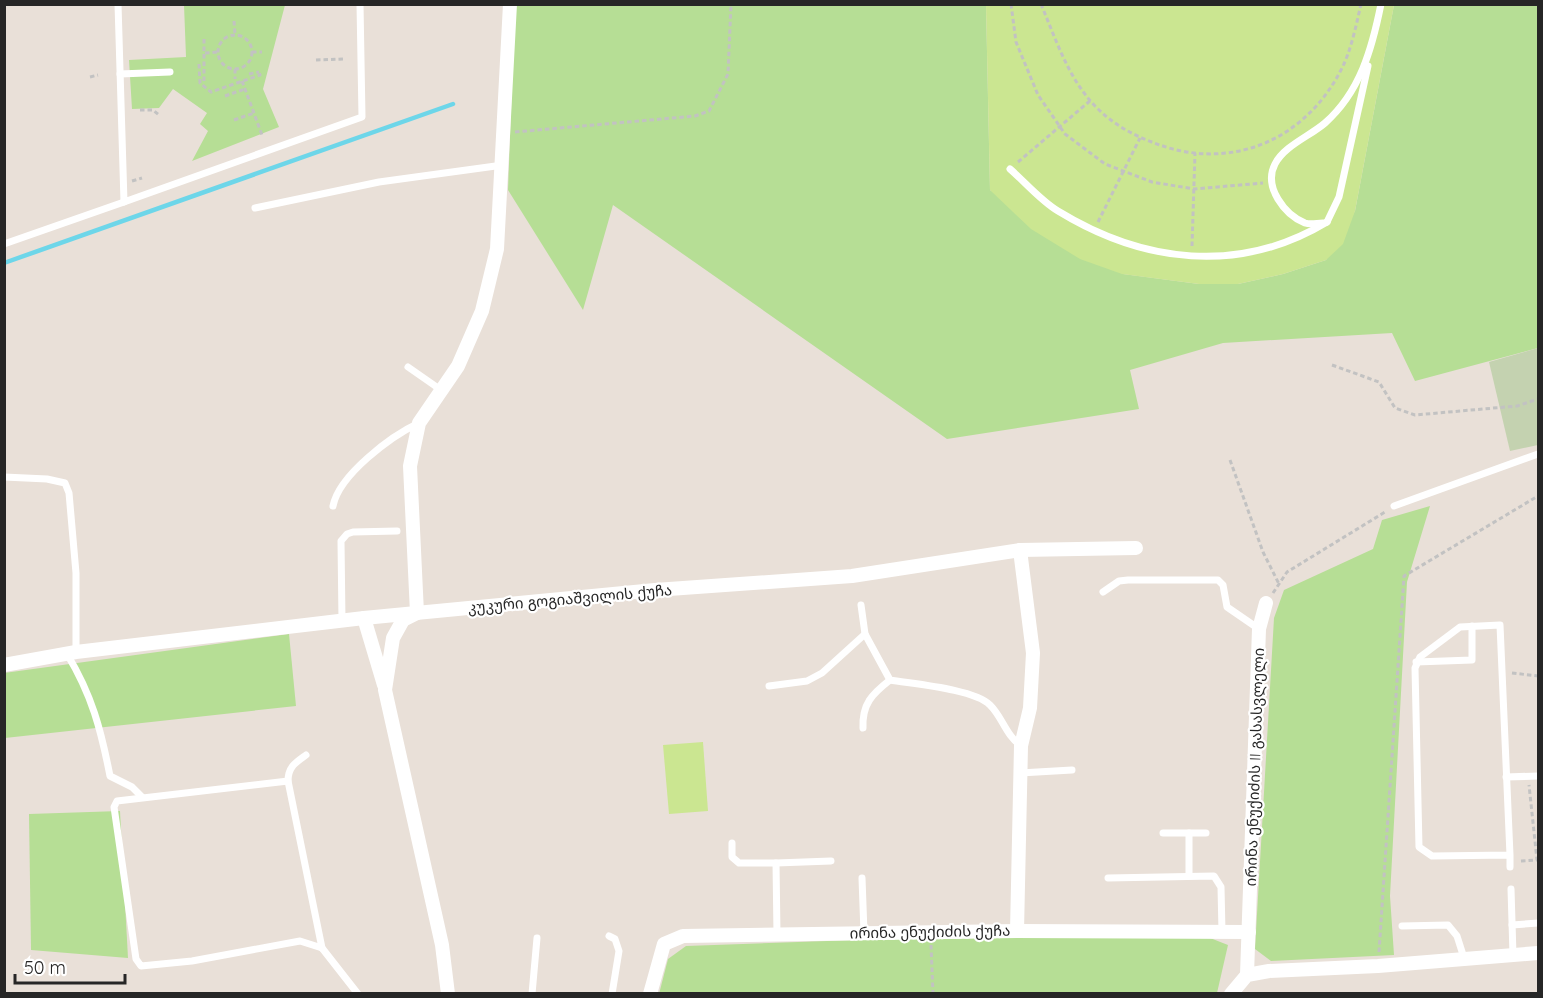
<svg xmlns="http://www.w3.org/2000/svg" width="1543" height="998" font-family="Quicksand,'Noto Sans Georgian',sans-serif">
	<rect width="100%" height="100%" fill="#e9e0d8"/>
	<g fill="#b6de95">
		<path d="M184,5H285L263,89L279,127L192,161L208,131L200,124L207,113L173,89L159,108L132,109L129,60L186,57Z"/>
		<path d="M515,5H986L990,190L1123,274L1199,284H1238L1283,274L1326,260L1355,211L1394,5H1538V348L1415,381L1392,333L1223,343L1130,370L1139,409L947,439L613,205L583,310L508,190Z"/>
		<path d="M1430,506L1407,582L1390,896L1394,955L1271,961L1255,949L1274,618L1284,590L1373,549L1382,520Z"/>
		<path d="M289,634L296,706L5,738L4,673Z"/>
		<path d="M120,811L128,958L31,950L29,814Z"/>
		<path d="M972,936H1205L1228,945L1217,993L659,994L668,959L686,946Z"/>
	</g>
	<path fill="#c4d2b0" d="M1538,348V445L1510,451L1489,362Z"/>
	<g fill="#cbe691">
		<path d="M986,5H1394L1355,211L1343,244L1326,260L1283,274L1238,284H1199L1122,274L1080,259L1031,229L990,190Z"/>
		<path d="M703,742L708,811L669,814L663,745Z"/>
	</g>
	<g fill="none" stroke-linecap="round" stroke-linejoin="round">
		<path stroke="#6dd6e9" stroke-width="4.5" d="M4,263L453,104"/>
		<g stroke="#c2c2c2" stroke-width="3" stroke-dasharray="4.5 3" stroke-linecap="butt">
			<path d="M1011,4L1016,42L1038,95L1065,134L1105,164L1152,182L1194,189L1263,183"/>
			<path d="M1041,4C1056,40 1068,77 1094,105C1115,127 1140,139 1169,148C1240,168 1307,136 1341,70C1351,51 1356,26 1361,4"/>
			<path d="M234,21L235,35"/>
			<circle cx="235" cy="52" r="17"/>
			<path d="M204,39V81"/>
			<path d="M252,52H262"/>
			<path d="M205,53L218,52"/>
			<path d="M316,60L343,59"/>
			<path d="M199,64L200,83L211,92L260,75L259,72"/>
			<path d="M235,69V79"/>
			<path d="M249,74L259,72"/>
			<path d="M90,77L98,75"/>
			<path d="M242,81L262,135"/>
			<path d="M225,96L245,89"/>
			<path d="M140,110H153L159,115"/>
			<path d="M234,120L254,113"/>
			<path d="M515,132L695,116L709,111L728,74L731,4"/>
			<path d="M1018,162L1091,100"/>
			<path d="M132,181L142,178"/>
			<path d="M1098,222L1140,138"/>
			<path d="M1192,246L1195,153"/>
			<path d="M1332,365L1379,382L1395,408L1415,415L1517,406L1538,399"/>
			<path d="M1230,460L1263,552L1279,584"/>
			<path d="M1273,593L1287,572L1385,512"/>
			<path d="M1512,673L1538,676"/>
			<path d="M1521,861L1537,860L1529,785"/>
			<path d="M931,945L933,994"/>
			<path d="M1379,952L1404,576L1538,496"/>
		</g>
		<g stroke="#fff" stroke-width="7">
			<path d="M118,4L124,202L362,117L360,4"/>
			<path d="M120,74L170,72"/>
			<path d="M1010,169C1025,182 1041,201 1058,211C1143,263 1239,275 1327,222"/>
			<path d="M255,208L379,182L503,165"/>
			<path d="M1327,222L1339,197L1368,66"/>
			<path d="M1323,223C1317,223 1311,225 1305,223C1285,215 1263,187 1275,164C1284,146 1310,136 1325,123C1360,92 1372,49 1381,4"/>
			<path d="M4,244L124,202"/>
			<path d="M408,367L441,390"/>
			<path d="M4,477L47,479L65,483L69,493L76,573V652"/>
			<path d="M333,506C339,475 391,436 419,423"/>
			<path d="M1394,506L1538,454"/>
			<path d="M1103,592L1119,581L1128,580H1218L1223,585L1227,607L1259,629"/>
			<path d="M861,605L865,634L890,680C913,684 974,689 990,705C1003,718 1005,734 1021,746"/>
			<path d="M342,621L341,541L347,534L353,532L397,531"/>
			<path d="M67,654C92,695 101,730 110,776L132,787L142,797"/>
			<path d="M1416,662L1472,660V626"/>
			<path d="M769,686L807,681L822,673L865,634"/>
			<path d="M863,728C862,704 872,694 890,680"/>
			<path d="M306,755C295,763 288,767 288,781L322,948"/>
			<path d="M1020,773L1072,770"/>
			<path d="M1506,777L1538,776"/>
			<path d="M288,781L117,801L114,807L136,959L141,966L192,961L300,941L322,948L358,994"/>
			<path d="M1163,833H1206"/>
			<path d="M1189,833V875"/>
			<path d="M732,843V857L739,863H776L777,934"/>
			<path d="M1510,855L1432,856L1419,847L1415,668L1420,657L1460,627L1500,625L1510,855V867"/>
			<path d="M776,863L831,861"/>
			<path d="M862,878L864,933"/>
			<path d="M1108,878L1214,876L1221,887L1222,932"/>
			<path d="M1511,889L1513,955"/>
			<path d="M1512,925L1538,923"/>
			<path d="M1402,926L1448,925L1457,936L1464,958"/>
			<path d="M609,936L615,939L619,951L612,994"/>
			<path d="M532,994L537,938"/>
		</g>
		<g stroke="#fff" stroke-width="14">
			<path d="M364,618L384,685"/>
			<path d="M4,665L76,652L364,618L655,590L852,576L1020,550L1136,548"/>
			<path d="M1017,931L1021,746L1030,708L1033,653L1020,550"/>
			<path d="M1247,975L1259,629L1266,603"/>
			<path d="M448,994L442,945L385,690L393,638L403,620L417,613L410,466L419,423L458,366L482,311L497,249L510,4"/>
			<path d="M650,994L664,944L683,936L1017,931L1249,932"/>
			<path d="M1231,994L1247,975L1269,971L1378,966L1538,953"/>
		</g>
	</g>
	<g text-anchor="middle" stroke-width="4.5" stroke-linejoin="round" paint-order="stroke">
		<g font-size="15" fill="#262626" stroke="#fff">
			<text transform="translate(570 599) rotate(-5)" y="5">კუკური გოგიაშვილის ქუჩა</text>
			<text transform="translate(1255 767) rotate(-88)" y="5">ირინა ენუქიძის II გასასვლელი</text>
			<text transform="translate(930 932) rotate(-1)" y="5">ირინა ენუქიძის ქუჩა</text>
		</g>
	</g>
	<rect width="1543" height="998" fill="none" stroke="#262626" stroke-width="12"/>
	<path d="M15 974v9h110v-9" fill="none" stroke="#262626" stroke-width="3"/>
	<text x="24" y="974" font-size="18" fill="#262626" stroke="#ffffff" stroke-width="4.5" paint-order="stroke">50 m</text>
</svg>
